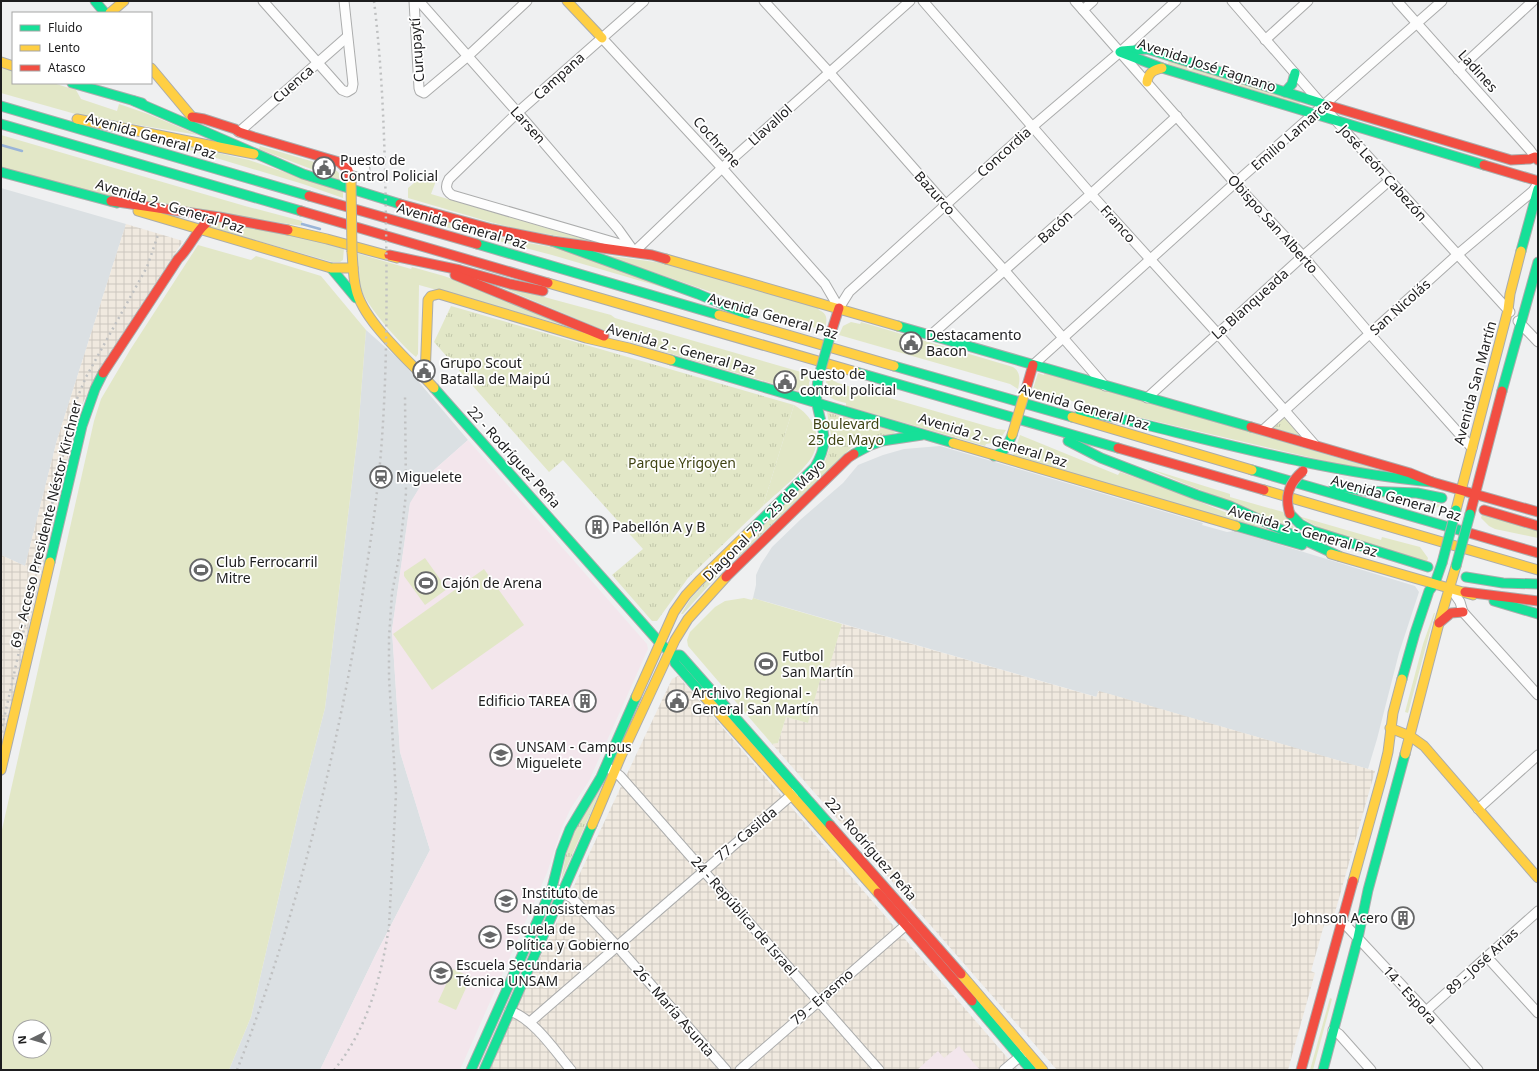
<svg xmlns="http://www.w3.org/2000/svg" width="1539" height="1071" font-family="'Noto Sans',sans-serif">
	<defs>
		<pattern id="industrial-grid" width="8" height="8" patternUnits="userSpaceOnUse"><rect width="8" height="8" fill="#f0e9df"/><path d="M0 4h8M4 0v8" fill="none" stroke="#cdc7bf"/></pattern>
		<pattern id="park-tufts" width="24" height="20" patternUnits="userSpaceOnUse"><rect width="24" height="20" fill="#e2e7c7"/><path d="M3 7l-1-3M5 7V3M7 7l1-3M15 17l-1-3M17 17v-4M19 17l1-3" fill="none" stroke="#c1c6aa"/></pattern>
	</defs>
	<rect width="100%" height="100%" fill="#eff0f1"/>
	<g fill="#dbe0e3">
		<path d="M1,188L126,224L57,440L25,566L1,555Z"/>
		<path d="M366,330L401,361L468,440L426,477L410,504L392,630L400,752L430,850L376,954L320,1070H229L251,1017L300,805L325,708L358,432Z"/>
		<path d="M940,446L1203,523L1202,525L1227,532L1234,531L1254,537L1415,586L1419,592L1399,653L1377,739L1368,769L1098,691L1097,697L753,598L756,585V575L761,564L772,547L800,520L843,483L858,465L883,455L904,449Z"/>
	</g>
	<g fill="url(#industrial-grid)">
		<path d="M126,224L183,241L101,366L78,413L1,749V555L25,566L57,440Z"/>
		<path d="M842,624L1096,697L1099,691L1375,771L1332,923L1327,926L1324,925L1311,971L1315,973L1288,1070H1057L772,744L778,743L786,717L808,723L820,679L825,680Z"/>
		<path d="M678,676L1018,1070H490L518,1004L672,679Z"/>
	</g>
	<g fill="#f3e6ec">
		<path d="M468,440L647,644L648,649L589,781L571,808L562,827L547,873L460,1070H320L376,954L430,850L400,752L392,630L410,503L426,477Z"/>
		<path d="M959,1046L980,1070H917L938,1051L944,1058Z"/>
	</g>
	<g fill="#e2e7c7" fill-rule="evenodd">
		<path d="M1169,60L1301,101L1299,104L1168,64Z"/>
		<path d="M1,68L13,71V83H53L76,90L81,99L117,111L119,104L148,114L198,135L79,115L1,93Z"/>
		<path d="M1,135L245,206L302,221V226L106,196L1,168Z"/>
		<path d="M143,136L249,160L343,192V198L303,184Z"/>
		<path d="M260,146L331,167L338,172L343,179L340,180L259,149Z"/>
		<path d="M420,178L436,181L431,194L598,243L518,229L490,222L408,198V188Z"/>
		<path d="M411,211L505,239L563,249L699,298L552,255L411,218Z"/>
		<path d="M213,222L297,235L344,248L343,260L340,262H332L206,226Z"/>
		<path d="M198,245L251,260L256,256L321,276L366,330L358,432L325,708L300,805L251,1017L229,1070H1V834L94,421L101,399L130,350ZM20,1027H44V1051H20Z"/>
		<path d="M356,253L411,269L412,267L444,276L489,292L567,326L419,285L418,354L416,357C400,344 369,308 361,290Z"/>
		<path d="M604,255L662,263L818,308L819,310C829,314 827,322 824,331Z"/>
		<path d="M489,282L611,315L615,318L801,372L812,373L809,383L810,392L799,389L798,391L634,343Z"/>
		<path d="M851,322L860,324L861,322L1013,367C1021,372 1020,380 1018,389L1010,384L839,335L843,326Z"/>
		<path d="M1045,372L1379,470L1351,467L1082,404L1044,393L1032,392L1038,373L1044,375Z"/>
		<path d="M827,377L838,383L997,429L1006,430L998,442L986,444L985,446L846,406V403C829,399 823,396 827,377Z"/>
		<path d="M794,405C812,415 823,435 813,455C805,470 776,494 763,506Z"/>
		<path d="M1020,435L1118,475L1120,472L1173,491L1274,532L1017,458L1013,455Z"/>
		<path d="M1147,468L1230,494V497L1283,512L1295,529Z"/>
		<path d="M1387,495L1442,505L1432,510L1425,509L1379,497Z"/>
		<path d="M1482,514L1538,531V538L1495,529L1489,526L1481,518Z"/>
		<path d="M1298,516L1381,540L1382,537L1420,547L1428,558L1427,562L1327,532Z"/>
		<path d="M425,558L447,589L425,605L404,576V572Z"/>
		<path d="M484,569L524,625L432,690L393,634Z"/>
		<path d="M744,598L752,600L753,598L842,624L825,681L820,680L808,723L786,717L778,743L772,744L688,646L687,640L690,632L715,607L725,601Z"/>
		<path d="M1434,613H1435L1408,713L1405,712L1423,644Z"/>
		<path d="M453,969L471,977L456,1010L438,1002Z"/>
		<path d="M1330,998L1332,999L1313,1070H1310Z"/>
	</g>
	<g fill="url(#park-tufts)">
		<path d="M451,306L794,405L763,506L688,578L657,621H652L612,575L643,549L563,460L549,472L434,342Z"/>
		<path d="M827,412L893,431L895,433C881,439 869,434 853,446L738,557L737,555L756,537L766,522L824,464L830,446L831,435Z"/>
		<path d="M1283,418H1286L1299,435L1273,428Z"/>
		<path d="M717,570L720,572V573L683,614H681L691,598Z"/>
		<path d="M603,785L561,880L566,855L575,828Z"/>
	</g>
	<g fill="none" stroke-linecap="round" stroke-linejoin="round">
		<g stroke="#9ab5d8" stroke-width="2.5">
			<path d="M1,145L22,151"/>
			<path d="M302,224L320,229"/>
		</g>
		<g stroke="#abacac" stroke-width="11">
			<g id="street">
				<path d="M263,1L342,90L347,92L352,89L353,84L344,1"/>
				<path d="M414,1L419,88L420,91L424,93L468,56L527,1"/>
				<path d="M419,1L526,122L618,229L633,250"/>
				<path d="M764,1L829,72L946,205L1005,271L1105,386"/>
				<path d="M923,1L1091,194L1218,334L1315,445"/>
				<path d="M1075,1L1235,183L1303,256L1370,334L1472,448"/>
				<path d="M1232,1L1345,131L1510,312"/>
				<path d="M1397,1L1530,150L1535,157"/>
				<path d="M1083,10L1093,1"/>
				<path d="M602,38L722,168L825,284L839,308"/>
				<path d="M1265,40L1308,1"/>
				<path d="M1458,70L1533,1"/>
				<path d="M239,132L347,37"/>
				<path d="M340,162L365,169"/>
				<path d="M630,250L620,244L452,195C446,191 445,186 449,179L517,113L644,1"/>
				<path d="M634,252L722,168L910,1"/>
				<path d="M839,308L849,292L1032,127L1120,52L1176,1"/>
				<path d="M1518,321L1538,342"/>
				<path d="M931,335L1091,194L1177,116"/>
				<path d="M1033,365L1235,183L1442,1"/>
				<path d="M1147,398L1303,256L1390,180"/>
				<path d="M1263,430L1457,255L1533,191L1537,185"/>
				<path d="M1450,587L1460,602L1463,612L1538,695"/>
				<path d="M610,769L620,776L879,1070"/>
				<path d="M1478,809L1538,755"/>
				<path d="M558,890L572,898L617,946L726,1070"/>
				<path d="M1342,921L1426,1011L1478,1070"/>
				<path d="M1487,957L1538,1013"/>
				<path d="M510,1011C534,1019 555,1051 571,1070"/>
				<path d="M1426,1011L1538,911"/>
				<path d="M530,1022L795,792"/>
				<path d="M1333,1030L1339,1034L1371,1070"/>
				<path d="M740,1070L906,925"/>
				<path d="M1004,1070L1024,1053"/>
			</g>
		</g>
		<g stroke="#abacac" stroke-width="11">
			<g id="fast">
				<path d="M95,1L105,13"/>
				<path d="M1122,51L1147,49L1330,106"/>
				<path d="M1120,52L1162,68L1484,165"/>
				<path d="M72,83L142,103"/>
				<path d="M1285,92L1292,84L1295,73"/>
				<path d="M134,101L303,174L400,204"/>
				<path d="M1,106L309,196"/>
				<path d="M1,124L301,211"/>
				<path d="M1,172L117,203"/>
				<path d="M552,241L698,294L746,314"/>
				<path d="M477,244L719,315"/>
				<path d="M1521,251L1538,189"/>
				<path d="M331,268L356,298"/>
				<path d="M898,326L1251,427"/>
				<path d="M671,360L953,443"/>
				<path d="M894,366L1072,417"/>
				<path d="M856,372L1118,448"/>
				<path d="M434,388L660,643L673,655L675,663L702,694"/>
				<path d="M1502,391L1538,262"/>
				<path d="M1080,411L1113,417C1219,442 1324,472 1432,482"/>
				<path d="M1068,441L1101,458L1197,495L1230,506L1339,556"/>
				<path d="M854,454L871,445L882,441L922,435"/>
				<path d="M994,456C1005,452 1008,445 1012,435"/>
				<path d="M1252,470L1466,532"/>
				<path d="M1334,486L1366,491L1417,493L1442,498"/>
				<path d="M1290,514L1300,524L1313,531L1428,567"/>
				<path d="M1236,526L1302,545"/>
				<path d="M748,533L815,467C831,439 822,432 817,404C816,396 817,387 818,379"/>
				<path d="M50,562L82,426L95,389L103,373"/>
				<path d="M1466,577L1503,583L1538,584"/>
				<path d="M1494,601L1538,614"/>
				<path d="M673,655H680L682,657L830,825"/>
				<path d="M1402,679L1415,633L1429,591L1435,583L1442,563"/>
				<path d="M972,1001L1031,1070"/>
				<path d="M471,1070L552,888L561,852L570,829L601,777L636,697"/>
				<path d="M484,1070L592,825"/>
				<path d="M1323,1070L1358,938L1368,890L1405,754"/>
			</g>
		</g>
		<g stroke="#abacac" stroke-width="11">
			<g id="slow">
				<path d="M567,1L602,38"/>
				<path d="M110,13L124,1"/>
				<path d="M1,62L13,66"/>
				<path d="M151,68L192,117"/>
				<path d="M1147,82C1148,73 1153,70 1162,68"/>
				<path d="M77,119L254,154"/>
				<path d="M138,211L331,268H353"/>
				<path d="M288,230L327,239L397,258"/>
				<path d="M352,252C353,264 353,277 356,289C363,322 412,363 434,388"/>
				<path d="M666,259L898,326"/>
				<path d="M548,283L856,372"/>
				<path d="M719,315L894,366"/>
				<path d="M425,378L428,300L431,296L439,294L586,338L629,348L671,360"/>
				<path d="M1072,417L1252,470"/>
				<path d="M953,443L1236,526"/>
				<path d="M1264,490L1538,570"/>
				<path d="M1456,510L1508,310L1510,294L1521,251"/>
				<path d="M1331,554L1473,595"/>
				<path d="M702,694L878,893"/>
				<path d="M636,697L674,612L686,595L699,581L748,533"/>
				<path d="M1390,728L1410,736L1424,746L1538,878"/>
				<path d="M1405,754L1439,623L1456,566"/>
				<path d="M1,770L50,562"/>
				<path d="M592,825L621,756L675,640L688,619L726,577"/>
				<path d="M1353,881L1383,773L1388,752L1393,713L1402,679"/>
				<path d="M961,974L1043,1070"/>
			</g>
		</g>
		<g stroke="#abacac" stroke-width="11">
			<g id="jam">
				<path d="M1330,106L1511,160L1530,159L1535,157L1538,160"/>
				<path d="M192,117L204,119L235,129L239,132L254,137L339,162L348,170L351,182"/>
				<path d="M1484,165L1538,181"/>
				<path d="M309,196L477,244"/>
				<path d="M111,201L219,217L288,230"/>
				<path d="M400,204L492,229L552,241L652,255L666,259"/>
				<path d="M301,211L548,283"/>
				<path d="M389,255L460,270L510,284L543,291"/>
				<path d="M455,275L604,336"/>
				<path d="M831,333L839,308"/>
				<path d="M103,373L178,259C192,246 197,226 215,217"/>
				<path d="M1026,389L1033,365"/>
				<path d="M1251,427L1410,473L1432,482L1538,512"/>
				<path d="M1118,448L1264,490"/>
				<path d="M1484,510L1538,526"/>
				<path d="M1470,514L1502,391"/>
				<path d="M1466,532L1538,553"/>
				<path d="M726,577L848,458L854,454"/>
				<path d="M1465,592L1538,601"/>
				<path d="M1439,623L1451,613L1463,612"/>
				<path d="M830,825L961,974"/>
				<path d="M878,893L972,1001"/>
				<path d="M1301,1070L1353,881"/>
			</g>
		</g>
		<use href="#street" stroke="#fdfdfd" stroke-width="9"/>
		<use href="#fast" stroke="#16e098" stroke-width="9"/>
		<use href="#slow" stroke="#ffcf43" stroke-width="9"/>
		<use href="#jam" stroke="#f24e42" stroke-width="9"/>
		<g stroke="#bfc0c1" stroke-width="2.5" stroke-dasharray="2 4" stroke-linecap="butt">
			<path d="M1,732L74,406L86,377L147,267L158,235"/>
			<path d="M237,1070C294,924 333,771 359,617C368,558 378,498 382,438C387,367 387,295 386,225C385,150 383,75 374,1"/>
			<path d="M334,1070C367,1030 381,978 389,927L396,794L389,677V638L392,593L399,557L406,493L405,396"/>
		</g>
		<g stroke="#abacac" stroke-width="11" stroke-linecap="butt">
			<g id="fast-bridge">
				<path d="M818,379L831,333"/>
				<path d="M1442,563L1456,510"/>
				<path d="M1456,566L1470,514"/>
			</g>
		</g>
		<g stroke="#abacac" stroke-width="11" stroke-linecap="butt">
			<g id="slow-bridge">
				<path d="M351,182L352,252"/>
				<path d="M1012,435L1026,389"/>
			</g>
		</g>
		<g stroke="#abacac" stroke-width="11" stroke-linecap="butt">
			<path id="jam-bridge" d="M1290,514C1284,496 1289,483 1303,471"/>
		</g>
		<use href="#fast-bridge" stroke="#16e098" stroke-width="9"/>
		<use href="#slow-bridge" stroke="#ffcf43" stroke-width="9"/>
		<use href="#jam-bridge" stroke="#f24e42" stroke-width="9"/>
	</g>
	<defs>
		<g id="civic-ring" transform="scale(1.15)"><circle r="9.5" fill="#fff" stroke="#666768" stroke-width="1.5"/><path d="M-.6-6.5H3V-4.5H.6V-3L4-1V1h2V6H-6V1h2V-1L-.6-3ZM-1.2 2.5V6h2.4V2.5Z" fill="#666768"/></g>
		<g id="station-ring" transform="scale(1.15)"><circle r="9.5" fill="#fff" stroke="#666768" stroke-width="1.5"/><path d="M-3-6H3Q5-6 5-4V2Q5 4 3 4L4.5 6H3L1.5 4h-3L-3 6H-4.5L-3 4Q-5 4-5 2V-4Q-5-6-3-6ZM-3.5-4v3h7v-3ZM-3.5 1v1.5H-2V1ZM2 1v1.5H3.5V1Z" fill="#666768"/></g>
		<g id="building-ring" transform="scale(1.15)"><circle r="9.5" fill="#fff" stroke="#666768" stroke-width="1.5"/><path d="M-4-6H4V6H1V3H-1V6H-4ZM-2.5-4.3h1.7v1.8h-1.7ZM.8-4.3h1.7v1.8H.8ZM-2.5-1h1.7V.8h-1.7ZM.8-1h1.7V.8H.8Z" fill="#666768"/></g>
		<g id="stadium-ring" transform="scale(1.15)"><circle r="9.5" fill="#fff" stroke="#666768" stroke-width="1.5"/><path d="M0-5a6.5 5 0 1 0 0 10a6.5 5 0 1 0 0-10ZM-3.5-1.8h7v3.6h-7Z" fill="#666768"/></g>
		<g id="university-ring" transform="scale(1.15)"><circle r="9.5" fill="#fff" stroke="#666768" stroke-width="1.5"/><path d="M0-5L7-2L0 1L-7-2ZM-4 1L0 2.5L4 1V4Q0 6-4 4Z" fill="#666768"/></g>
		<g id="school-ring" transform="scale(1.15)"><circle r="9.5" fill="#fff" stroke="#666768" stroke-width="1.5"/><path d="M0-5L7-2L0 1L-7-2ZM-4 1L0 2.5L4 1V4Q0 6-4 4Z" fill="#666768"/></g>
	</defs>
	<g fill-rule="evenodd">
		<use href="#civic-ring" x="324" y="168"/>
		<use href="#civic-ring" x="911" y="343"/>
		<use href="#civic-ring" x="424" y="371"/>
		<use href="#civic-ring" x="785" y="382"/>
		<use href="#station-ring" x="381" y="477"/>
		<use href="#building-ring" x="597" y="527"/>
		<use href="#stadium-ring" x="201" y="570"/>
		<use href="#stadium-ring" x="426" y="583"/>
		<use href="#stadium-ring" x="766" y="664"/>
		<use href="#building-ring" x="585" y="701"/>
		<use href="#civic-ring" x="677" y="701"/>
		<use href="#university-ring" x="501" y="755"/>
		<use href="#university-ring" x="506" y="901"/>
		<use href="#building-ring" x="1403" y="918"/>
		<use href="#university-ring" x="490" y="937"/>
		<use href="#school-ring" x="441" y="973"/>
	</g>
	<g text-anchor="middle" stroke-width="3.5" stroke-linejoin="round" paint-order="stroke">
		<g font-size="14" fill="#1d1d1e" stroke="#fff">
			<text transform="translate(417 50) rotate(-94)" y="5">Curupaytí</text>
			<text transform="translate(1207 65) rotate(18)" y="5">Avenida José Fagnano</text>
			<text transform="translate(1478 71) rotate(48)" y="5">Ladines</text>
			<text transform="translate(559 76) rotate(-42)" y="5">Campana</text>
			<text transform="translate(293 84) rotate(-41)" y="5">Cuenca</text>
			<text transform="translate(528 125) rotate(48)" y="5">Larsen</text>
			<text transform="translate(770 125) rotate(-42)" y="5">Llavallol</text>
			<text transform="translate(1291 135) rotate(-41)" y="5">Emilio Lamarca</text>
			<text transform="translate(151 136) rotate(16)" y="5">Avenida General Paz</text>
			<text transform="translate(717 142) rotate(48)" y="5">Cochrane</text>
			<text transform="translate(1004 152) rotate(-42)" y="5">Concordia</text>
			<text transform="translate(1383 173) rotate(48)" y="5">José León Cabezón</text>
			<text transform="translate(935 193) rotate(48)" y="5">Bazurco</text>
			<text transform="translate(170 206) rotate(17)" y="5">Avenida 2 - General Paz</text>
			<text transform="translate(1118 224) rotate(48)" y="5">Franco</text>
			<text transform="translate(1273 224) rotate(48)" y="5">Obispo San Alberto</text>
			<text transform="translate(462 226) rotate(16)" y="5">Avenida General Paz</text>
			<text transform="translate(1055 227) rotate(-42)" y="5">Bacón</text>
			<text transform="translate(1250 304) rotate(-42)" y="5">La Blanqueada</text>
			<text transform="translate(1400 307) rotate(-42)" y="5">San Nicolás</text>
			<text transform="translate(773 316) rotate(16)" y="5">Avenida General Paz</text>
			<text transform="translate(681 349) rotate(16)" y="5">Avenida 2 - General Paz</text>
			<text transform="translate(1475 383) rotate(-75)" y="5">Avenida San Martín</text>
			<text transform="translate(1084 407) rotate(16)" y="5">Avenida General Paz</text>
			<text transform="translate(993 440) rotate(17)" y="5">Avenida 2 - General Paz</text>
			<text transform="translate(514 457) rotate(48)" y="5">22 - Rodríguez Peña</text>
			<text transform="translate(1396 498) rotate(16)" y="5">Avenida General Paz</text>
			<text transform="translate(764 520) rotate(-45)" y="5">Diagonal 79 - 25 de Mayo</text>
			<text transform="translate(46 524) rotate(-76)" y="5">69 - Acceso Presidente Néstor Kirchner</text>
			<text transform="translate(1303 531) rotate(16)" y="5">Avenida 2 - General Paz</text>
			<text transform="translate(746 834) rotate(-40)" y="5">77 - Casilda</text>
			<text transform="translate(871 849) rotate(49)" y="5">22 - Rodríguez Peña</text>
			<text transform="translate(744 916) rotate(49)" y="5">24 - República de Israel</text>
			<text transform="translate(1482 961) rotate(-42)" y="5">89 - José Arias</text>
			<text transform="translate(1410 995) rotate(48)" y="5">14 - Espora</text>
			<text transform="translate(822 997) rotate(-41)" y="5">79 - Erasmo</text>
			<text transform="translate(674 1011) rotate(49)" y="5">26 - María Asunta</text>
		</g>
		<g font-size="14" fill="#1d1d1e" stroke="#fff" text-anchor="start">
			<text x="340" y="165">Puesto de<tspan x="340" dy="16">Control Policial</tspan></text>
			<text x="926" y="340">Destacamento<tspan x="926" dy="16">Bacon</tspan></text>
			<text x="440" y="368">Grupo Scout<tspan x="440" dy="16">Batalla de Maipú</tspan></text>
			<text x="800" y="379">Puesto de<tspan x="800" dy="16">control policial</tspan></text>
			<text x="396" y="482">Miguelete</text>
			<text x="612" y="532">Pabellón A y B</text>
			<text x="216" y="567">Club Ferrocarril<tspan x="216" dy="16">Mitre</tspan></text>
			<text x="442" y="588">Cajón de Arena</text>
			<text x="782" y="661">Futbol<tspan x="782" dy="16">San Martín</tspan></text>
			<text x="692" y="698">Archivo Regional -<tspan x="692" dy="16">General San Martín</tspan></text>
			<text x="570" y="706" text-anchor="end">Edificio TAREA</text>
			<text x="516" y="752">UNSAM - Campus<tspan x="516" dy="16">Miguelete</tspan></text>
			<text x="522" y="898">Instituto de<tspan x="522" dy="16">Nanosistemas</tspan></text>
			<text x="1388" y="923" text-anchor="end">Johnson Acero</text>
			<text x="506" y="934">Escuela de<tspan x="506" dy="16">Política y Gobierno</tspan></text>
			<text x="456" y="970">Escuela Secundaria<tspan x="456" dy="16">Técnica UNSAM</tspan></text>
		</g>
		<g font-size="14" fill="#3f4313" stroke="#fff">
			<text x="846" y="429">Boulevard<tspan x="846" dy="16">25 de Mayo</tspan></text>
			<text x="682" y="468">Parque Yrigoyen</text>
		</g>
	</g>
	<rect width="1539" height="1071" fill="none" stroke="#1d1d1e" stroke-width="4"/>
	<rect x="12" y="12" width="140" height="72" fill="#ffffff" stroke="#a5a5a5"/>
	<rect x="20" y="25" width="20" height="6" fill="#16e098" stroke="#a5a5a5"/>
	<text x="48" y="32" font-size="12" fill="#1d1d1e">Fluido</text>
	<rect x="20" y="45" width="20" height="6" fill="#ffcf43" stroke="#a5a5a5"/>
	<text x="48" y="52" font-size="12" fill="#1d1d1e">Lento</text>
	<rect x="20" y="65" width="20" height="6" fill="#f24e42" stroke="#a5a5a5"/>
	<text x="48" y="72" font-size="12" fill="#1d1d1e">Atasco</text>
	<g transform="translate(32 1039) rotate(265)"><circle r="19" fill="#ffffff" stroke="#a5a5a5"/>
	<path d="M0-3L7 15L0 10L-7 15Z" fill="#666768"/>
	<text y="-6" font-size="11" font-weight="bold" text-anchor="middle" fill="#1d1d1e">N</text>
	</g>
</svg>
